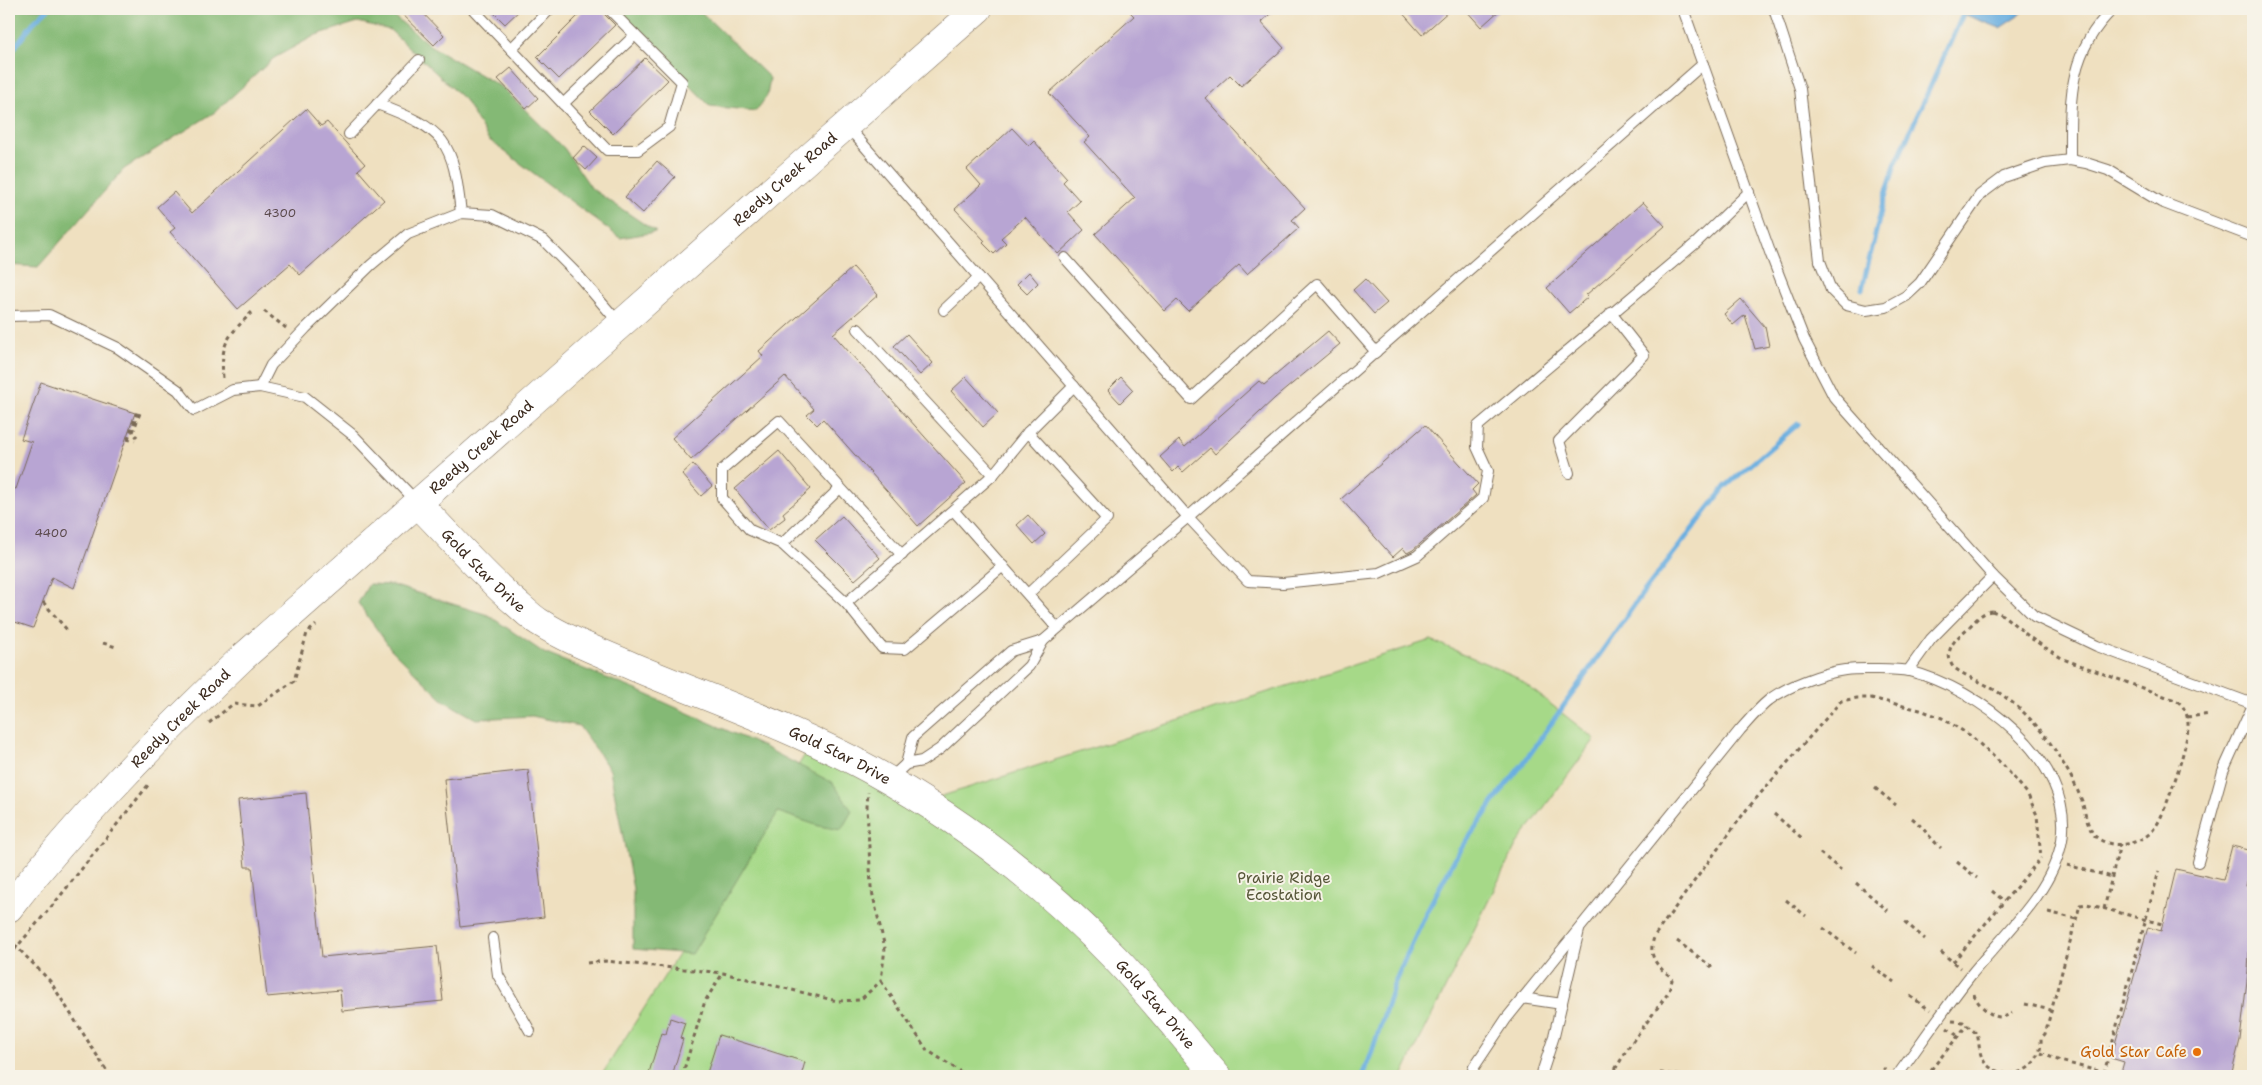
<svg xmlns="http://www.w3.org/2000/svg" width="2262" height="1085" font-family="'Shantell Sans',sans-serif">
	<rect width="100%" height="100%" fill="#f7f3e8"/>
	<filter id="ink" filterUnits="userSpaceOnUse"><feTurbulence type="fractalNoise" baseFrequency=".02" numOctaves="2"/><feDisplacementMap in="SourceGraphic" scale="10" xChannelSelector="R" yChannelSelector="G"/><feConvolveMatrix kernelMatrix="1 2 1 2 8 2 1 2 1" color-interpolation-filters="sRGB"/></filter>
	<filter id="wash" filterUnits="userSpaceOnUse"><feTurbulence type="fractalNoise" baseFrequency=".0096" numOctaves="4" result="noise"/><feDisplacementMap in="SourceGraphic" scale="20" xChannelSelector="R" yChannelSelector="G"/><feGaussianBlur stdDeviation="1.12" result="paint"/><feColorMatrix in="noise" values="0 0 0 0 0 0 0 0 0 0 0 0 0 0 0 0 0 1.4 0 .05"/><feComposite in="paint" operator="in"/></filter>
	<g filter="url(#wash)">
		<rect width="100%" height="100%" fill="#efe0c0"/>
		<path fill="#a6d988" stroke="#708253" d="M1431,640L1515,676L1595,739L1516,845L1402,1076H601L808,750L914,805Z"/>
		<g fill="#84b974" stroke="#607249">
			<path d="M9,9H385L431,46L503,88L564,148L592,189L656,232L620,238L488,139L465,100L390,30L358,22L316,35L274,58L215,112L124,169L38,267L9,265Z"/>
			<path d="M616,9H698L770,78L767,96L756,111L710,106Z"/>
			<path d="M369,584L392,585L488,615L544,653L639,691L764,747L833,783L852,811L841,830L819,826L778,812L692,954L633,949V889L610,770L579,726L532,716L476,719L444,701L391,649L358,603Z"/>
		</g>
		<path fill="#6aafe0" stroke="#526c7f" d="M1960,9H2025L2018,16L2000,28L1963,14Z"/>
		<g fill="none" stroke-linecap="round" stroke-linejoin="round">
			<g stroke="#6aafe0" stroke-width="5">
				<path d="M9,55L33,23L48,9"/>
				<path d="M1862,289L1882,207L1895,165L1963,14"/>
				<path d="M1362,1076L1372,1052L1394,984L1428,909L1459,851L1502,790L1525,761L1642,594L1725,487L1798,424"/>
			</g>
		</g>
		<g id="blocks">
			<g fill="#b8a5d3">
				<path d="M397,9H419L444,35L434,45Z"/>
				<path d="M490,9H521L505,24Z"/>
				<path d="M585,9H599L615,25L559,79L537,57Z"/>
				<path d="M1127,9H1276L1261,22L1284,48L1241,86L1230,75L1205,98L1305,208L1292,220L1299,228L1247,274L1239,265L1188,311L1177,300L1165,311L1095,234L1135,198L1084,142L1090,137L1049,93L1134,16Z"/>
				<path d="M1399,9H1451L1422,35Z"/>
				<path d="M1465,9H1501L1481,27Z"/>
				<path d="M645,58L668,80L613,134L590,111Z"/>
				<path d="M511,68L538,98L526,109L498,79Z"/>
				<path d="M306,109L321,126L327,122L365,164L358,170L384,200L300,275L290,264L238,309L170,232L175,228L157,207L174,192L192,213Z"/>
				<path d="M1012,128L1029,146L1034,141L1067,178L1063,182L1080,201L1068,212L1084,230L1058,254L1025,217L1001,238L1006,243L994,254L983,243L985,241L955,209L981,185L967,169Z"/>
				<path d="M584,146L597,158L586,170L573,158Z"/>
				<path d="M657,161L675,177L643,213L625,197Z"/>
				<path d="M1643,202L1665,226L1586,295L1588,297L1569,313L1547,288Z"/>
				<path d="M853,267L878,295L833,334L966,483L918,526L823,419L817,425L807,415L814,409L785,376L691,460L672,438L763,356L759,351Z"/>
				<path d="M1029,272L1038,283L1027,294L1017,284Z"/>
				<path d="M1365,279L1387,303L1374,314L1353,290Z"/>
				<path d="M1741,299L1765,327L1769,346L1755,349L1745,315L1733,325L1724,314Z"/>
				<path d="M1328,331L1340,344L1275,398L1215,454L1210,448L1183,472L1178,467L1173,472L1160,457L1179,440L1185,447L1259,381L1264,385Z"/>
				<path d="M907,334L933,363L920,375L894,346Z"/>
				<path d="M966,377L998,413L983,427L951,391Z"/>
				<path d="M1121,377L1133,390L1120,403L1108,390Z"/>
				<path d="M41,382L135,413L74,588L52,577L33,628L9,620V487L16,489L32,442L21,439Z"/>
				<path d="M1425,425L1478,484L1472,490L1476,495L1413,550L1407,553L1403,548L1393,557L1341,499Z"/>
				<path d="M779,451L811,489L783,513L785,518L769,530L735,489Z"/>
				<path d="M693,464L712,486L701,496L682,474Z"/>
				<path d="M1028,515L1045,534L1034,544L1017,525Z"/>
				<path d="M842,516L880,558L855,580L815,540Z"/>
				<path d="M528,770L544,917L460,927L444,779Z"/>
				<path d="M306,793L322,957L437,946L443,1001L342,1011L340,990L267,997L252,867H245L238,800Z"/>
				<path d="M2232,846L2253,851V858L2246,886L2252,888L2248,972L2240,1040L2231,1076H2120L2124,1062L2111,1058L2148,927L2161,931L2176,869L2223,880Z"/>
				<path d="M670,1018L685,1023L680,1038L683,1039L672,1076H648L661,1033L666,1034Z"/>
				<path d="M719,1035L805,1062L801,1076H706Z"/>
			</g>
		</g>
	</g>
	<g filter="url(#ink)">
		<use href="#blocks" fill-opacity="0" stroke="#7a6a57" stroke-width="1"/>
		<g fill="none" stroke-linecap="round" stroke-linejoin="round">
			<g stroke="#7a6a57" stroke-width="12">
				<g id="lane">
					<path d="M473,9L607,150H638L669,127L682,82L609,9"/>
					<path d="M1683,9L1771,255L1804,339L1834,397L1993,576L2034,616L2097,646L2253,704"/>
					<path d="M1774,9L1800,89L1820,261L1831,290L1846,305L1866,310L1886,307L1906,296L1920,283L1980,195L2004,177L2045,163L2070,160L2086,163L2108,170L2161,202L2253,237"/>
					<path d="M511,49L550,9"/>
					<path d="M377,104C446,130 453,140 461,213"/>
					<path d="M563,104L635,35"/>
					<path d="M847,126L1188,517L1248,581L1283,583L1379,573L1417,556L1483,498L1488,471L1477,447L1478,426L1696,243L1749,192"/>
					<path d="M349,134L419,60"/>
					<path d="M2070,160C2070,101 2067,53 2113,9"/>
					<path d="M1065,258L1191,399L1317,284L1376,352"/>
					<path d="M944,310L979,277"/>
					<path d="M9,316L49,315L118,348L178,390L194,410L233,390L260,387L305,397L353,435L417,502"/>
					<path d="M858,329L993,475"/>
					<path d="M260,387L271,365L306,328L371,265L408,234L461,213L492,215L543,240L576,273L619,323"/>
					<path d="M1569,473L1559,441L1644,355L1611,313"/>
					<path d="M954,511L1057,628"/>
					<path d="M782,544L840,488"/>
					<path d="M902,555L779,421L722,470V498L750,530L782,544L846,603L882,648L905,649L1003,566"/>
					<path d="M1028,594L1107,519L1028,432"/>
					<path d="M846,603L993,475L1028,432L1074,386"/>
					<path d="M1908,671L1931,639L1993,576"/>
					<path d="M906,764L922,761L940,749L1029,666L1043,641L1188,517L1703,64"/>
					<path d="M890,779L906,764L913,737L1011,651L1043,641"/>
					<path d="M2198,862L2223,771L2253,705"/>
					<path d="M493,938L498,975L530,1031"/>
					<path d="M1522,998L1562,1004"/>
					<path d="M1471,1076L1474,1067L1506,1019L1740,730C1749,720 1758,709 1769,700C1787,686 1823,673 1845,670C1858,668 1898,669 1909,671C1977,688 2075,760 2062,840C2053,892 2002,936 1970,976C1945,1008 1921,1043 1897,1076"/>
					<path d="M1541,1076L1554,1036L1579,930"/>
				</g>
			</g>
			<g stroke="#7a6a57" stroke-width="29">
				<g id="secondary">
					<path id="s1" d="M417,503C450,536 480,572 516,603C523,609 531,617 539,622C569,641 602,653 634,667C713,700 794,728 869,769C960,819 1044,884 1115,958C1151,996 1183,1037 1217,1076"/>
					<path id="s2" d="M9,908C79,818 159,737 242,658L978,9"/>
				</g>
			</g>
			<g stroke="#7a6a57" stroke-width="3" stroke-dasharray="4 4" stroke-linecap="butt">
				<path d="M264,311L286,328"/>
				<path d="M223,378C220,340 229,336 254,310"/>
				<path d="M127,439L135,441"/>
				<path d="M128,439L137,412L140,413L133,432L137,437"/>
				<path d="M43,602L68,631"/>
				<path d="M1992,611L2003,615L2032,639L2063,659L2175,700C2184,704 2188,715 2188,725C2189,742 2166,812 2156,826C2150,835 2142,840 2131,843C2119,846 2105,845 2095,836C2087,827 2085,812 2082,801C2076,786 2069,772 2061,760C2045,732 2021,706 1993,689C1980,681 1965,676 1953,667C1942,649 1957,638 1969,627C1976,620 1982,612 1992,611Z"/>
				<path d="M103,643L116,647"/>
				<path d="M2187,717L2210,714"/>
				<path d="M209,723L233,704L258,706L294,681L307,633L316,625"/>
				<path d="M1875,788L1896,805"/>
				<path d="M1774,814L1803,839"/>
				<path d="M1912,818C1923,827 1930,838 1941,848"/>
				<path d="M1820,853L1841,870"/>
				<path d="M1957,862L1977,878"/>
				<path d="M2067,865L2112,877"/>
				<path d="M1856,883L1888,911"/>
				<path d="M1992,891L2004,901"/>
				<path d="M1786,900L1806,916"/>
				<path d="M2104,909L2120,844"/>
				<path d="M2048,912L2076,919"/>
				<path d="M1905,922L1925,939"/>
				<path d="M1823,928L1856,953"/>
				<path d="M9,939L50,981L110,1076"/>
				<path d="M1677,941L1712,967"/>
				<path d="M1941,952L1960,968"/>
				<path d="M9,956L57,900L149,784"/>
				<path d="M1953,962L2041,858"/>
				<path d="M587,963L605,961L723,973L837,1001L860,1000L881,981L885,948L871,887L867,807L868,792"/>
				<path d="M1872,966L1894,982"/>
				<path d="M881,981L927,1050L967,1076"/>
				<path d="M1974,994C1975,1002 1991,1017 2000,1017C2005,1017 2008,1015 2012,1013"/>
				<path d="M1910,996L1930,1010"/>
				<path d="M2025,1004L2051,1010"/>
				<path d="M1952,1021L1963,1022L1977,1034C1980,1044 1978,1055 1986,1064C2008,1085 2043,1070 2041,1038L2045,1034L2080,905L2087,904L2162,924"/>
				<path d="M1947,1028L1958,1036"/>
				<path d="M2041,1053L2060,1061L2117,1076"/>
				<path d="M1660,1073L1685,1076"/>
				<path d="M2104,1073L2159,871"/>
				<path d="M682,1076L705,1001L723,973"/>
				<path d="M1611,1076L1630,1045L1669,992L1672,980L1670,976C1655,965 1647,954 1655,935L1747,809L1841,701L1857,698H1871L1920,710L1942,718L1971,736L2003,765L2027,793L2037,815L2041,858"/>
				<path d="M1878,1076L1885,1068"/>
				<path d="M1926,1076L1967,1025"/>
			</g>
			<use href="#lane" stroke="#fff" stroke-width="10"/>
			<use href="#secondary" stroke="#fff" stroke-width="28"/>
		</g>
	</g>
	<circle fill="#e8710a" stroke="#f7f3e8" stroke-width="2" cx="2197" cy="1052" r="5"/>
	<g text-anchor="middle" stroke-width="4" stroke-linejoin="round" paint-order="stroke">
		<g font-size="12" fill="#5a494b">
			<text x="280" y="217">4300</text>
			<text x="51" y="537">4400</text>
		</g>
		<g font-size="15" fill="#3b2a1e" stroke="#f7f3e8">
			<text dy="5" stroke="none"><textPath href="#s2" startOffset="1066">Reedy Creek Road</textPath></text>
			<text dy="5" stroke="none"><textPath href="#s2" startOffset="661">Reedy Creek Road</textPath></text>
			<text dy="5" stroke="none"><textPath href="#s1" startOffset="95">Gold Star Drive</textPath></text>
			<text dy="5" stroke="none"><textPath href="#s2" startOffset="256">Reedy Creek Road</textPath></text>
			<text dy="5" stroke="none"><textPath href="#s1" startOffset="500">Gold Star Drive</textPath></text>
			<text dy="5" stroke="none"><textPath href="#s1" startOffset="905">Gold Star Drive</textPath></text>
		</g>
		<g font-size="15" fill="#565638" stroke="#f7f3e8">
			<text x="1284" y="883">Prairie Ridge<tspan x="1284" dy="17">Ecostation</tspan></text>
		</g>
		<g font-size="15" fill="#c56008" stroke="#f7f3e8" text-anchor="end">
			<text x="2187" y="1057">Gold Star Cafe</text>
		</g>
	</g>
	<rect width="2262" height="1085" fill="none" stroke="#f7f3e8" stroke-width="30"/>
</svg>
